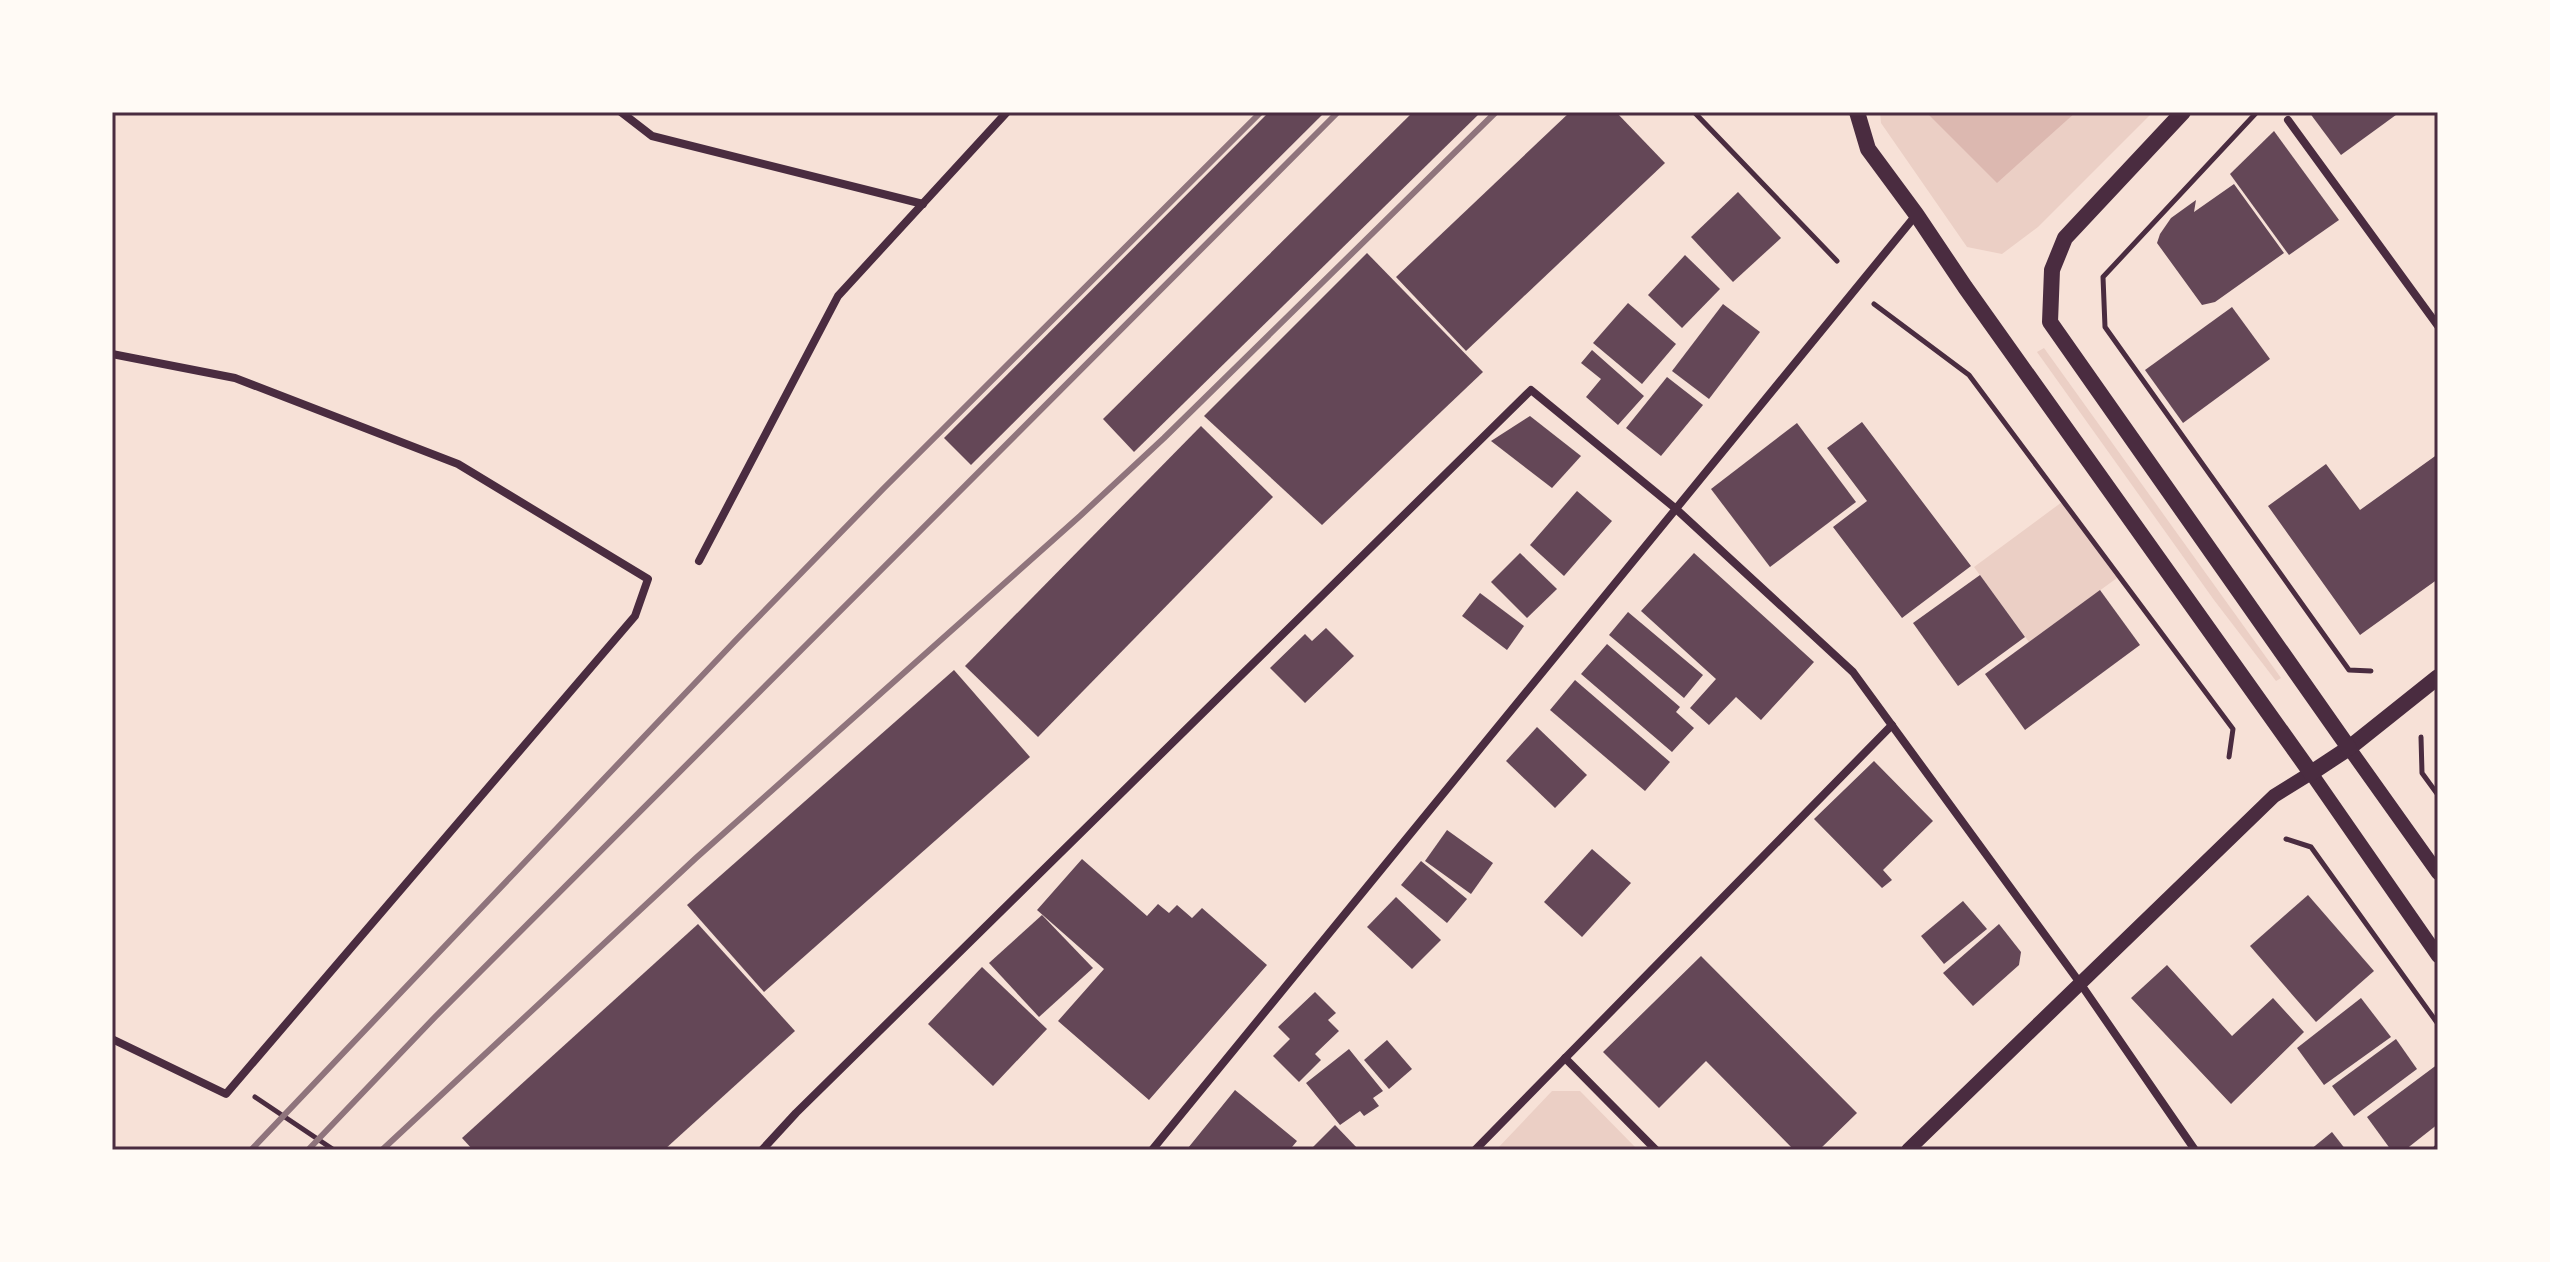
<svg xmlns="http://www.w3.org/2000/svg" width="2550" height="1262" font-family="'Open Sans',sans-serif">
	<rect width="100%" height="100%" fill="#f7e1d7"/>
	<g fill="#ebcfc5">
		<path d="M1880,112H2153L2038,227L2002,254L1967,247L1881,123Z"/>
		<path d="M2044,348L2281,678L2276,681L2214,600L2037,352Z"/>
		<path d="M2062,502L2117,578L2029,642L1974,567Z"/>
		<path d="M1552,1091H1580L1638,1150H1496Z"/>
	</g>
	<path fill="#dcb8b0" d="M1926,112H2076L1997,183Z"/>
	<g fill="#644757">
		<path d="M1269,112H1325L971,465L944,438Z"/>
		<path d="M1413,112H1481L1134,452L1103,419Z"/>
		<path d="M1570,112H1616L1665,163L1466,351L1396,277Z"/>
		<path d="M2309,112H2400L2341,155Z"/>
		<path d="M2274,131L2339,220L2289,255L2230,174Z"/>
		<path d="M2234,184L2284,253L2215,302L2202,305L2157,243L2160,234L2171,218L2196,200L2194,212Z"/>
		<path d="M1738,192L1781,238L1733,282L1691,237Z"/>
		<path d="M1367,253L1483,372L1322,525L1204,416Z"/>
		<path d="M1685,255L1720,289L1682,328L1648,295Z"/>
		<path d="M1628,303L1676,344L1642,384L1593,343Z"/>
		<path d="M1723,304L1760,332L1709,399L1672,371Z"/>
		<path d="M2232,307L2270,359L2183,423L2145,370Z"/>
		<path d="M1592,350L1644,396L1618,425L1586,397L1601,379L1581,363Z"/>
		<path d="M1667,377L1703,405L1661,456L1626,428Z"/>
		<path d="M1530,416L1581,456L1552,488L1491,441Z"/>
		<path d="M1862,422L1971,566L1902,618L1833,527L1867,501L1827,448Z"/>
		<path d="M1797,423L1856,502L1770,567L1711,489Z"/>
		<path d="M1201,426L1273,497L1038,737L965,666Z"/>
		<path d="M2438,454V579L2360,635L2268,506L2326,464L2360,510Z"/>
		<path d="M1577,491L1612,521L1564,576L1530,545Z"/>
		<path d="M1520,553L1557,589L1527,618L1491,582Z"/>
		<path d="M1694,553L1814,662L1761,720L1736,697L1709,725L1690,708L1716,679L1641,611Z"/>
		<path d="M1980,575L2025,637L1958,686L1913,623Z"/>
		<path d="M2100,590L2140,645L2025,730L1985,674Z"/>
		<path d="M1480,593L1524,626L1507,650L1462,616Z"/>
		<path d="M1628,612L1703,675L1684,698L1609,635Z"/>
		<path d="M1326,628L1354,656L1305,703L1270,668L1305,634L1312,641Z"/>
		<path d="M1607,644L1680,707L1676,712L1694,728L1672,752L1581,674Z"/>
		<path d="M954,670L1030,757L764,992L687,905Z"/>
		<path d="M1575,680L1670,762L1645,791L1550,710Z"/>
		<path d="M1537,727L1587,775L1555,808L1506,761Z"/>
		<path d="M1874,761L1933,821L1883,870L1892,880L1882,888L1814,819Z"/>
		<path d="M1447,830L1493,863L1471,894L1425,861Z"/>
		<path d="M1592,849L1631,883L1582,937L1544,902Z"/>
		<path d="M1082,859L1147,916L1158,904L1169,913L1177,905L1192,918L1202,908L1267,965L1149,1100L1058,1021L1104,969L1037,910Z"/>
		<path d="M1421,861L1467,899L1447,923L1401,885Z"/>
		<path d="M2308,895L2374,971L2316,1022L2250,946Z"/>
		<path d="M1396,897L1441,940L1412,969L1367,927Z"/>
		<path d="M1963,901L1987,929L1944,964L1921,936Z"/>
		<path d="M1042,915L1093,968L1039,1017L989,963Z"/>
		<path d="M698,924L795,1031L664,1150H473L462,1138Z"/>
		<path d="M1999,924L2021,952L2019,965L1973,1006L1943,973Z"/>
		<path d="M1701,956L1857,1113L1819,1150H1794L1706,1061L1659,1108L1603,1052Z"/>
		<path d="M2167,965L2232,1036L2273,998L2304,1032L2231,1104L2131,998Z"/>
		<path d="M982,967L1047,1029L993,1086L928,1024Z"/>
		<path d="M1315,992L1336,1013L1328,1020L1339,1031L1315,1054L1321,1060L1299,1082L1273,1056L1290,1039L1278,1027Z"/>
		<path d="M2361,998L2391,1037L2324,1085L2297,1048Z"/>
		<path d="M2396,1039L2417,1069L2354,1116L2332,1086Z"/>
		<path d="M1387,1040L1412,1069L1389,1089L1364,1060Z"/>
		<path d="M1349,1049L1383,1091L1373,1098L1379,1106L1364,1116L1360,1111L1340,1125L1306,1083Z"/>
		<path d="M2438,1064V1124L2405,1150H2391L2367,1117Z"/>
		<path d="M1235,1090L1297,1141L1292,1147L1295,1150H1190L1188,1148Z"/>
		<path d="M1335,1125L1359,1150H1310Z"/>
		<path d="M2332,1132L2346,1150H2310Z"/>
	</g>
	<g fill="none" stroke-linecap="round" stroke-linejoin="round">
		<g stroke="#4a2c40" stroke-width="5">
			<path d="M1694,112L1837,261"/>
			<path d="M2257,112L2103,277L2105,327L2349,670L2371,671"/>
			<path d="M1874,304L1969,375L2233,729L2229,757"/>
			<path d="M2421,737L2422,773L2438,795"/>
			<path d="M2286,839L2311,847L2438,1024"/>
			<path d="M255,1097L334,1150"/>
		</g>
		<g stroke="#4a2c40" stroke-width="8">
			<path d="M621,112L652,136L923,204"/>
			<path d="M2288,120L2438,326"/>
			<path d="M112,354L235,378L458,464L648,579L635,616L226,1094L112,1039"/>
			<path d="M699,561L838,296L1007,112"/>
			<path d="M1565,1058L1656,1150"/>
			<path d="M762,1150L796,1113L1531,390L1675,508L1853,672L2080,983L2195,1150"/>
			<path d="M1152,1150L1916,215"/>
			<path d="M1475,1150L1892,725"/>
			<path d="M2436,1150L2438,1148"/>
		</g>
		<g stroke="#4a2c40" stroke-width="14">
			<path d="M2349,748L2438,873"/>
			<path d="M1908,1150L2274,796L2311,773L2438,956"/>
		</g>
		<g stroke="#4a2c40" stroke-width="16">
			<path d="M1857,112L1868,149L1916,214L1965,287L2311,773L2349,748L2438,677"/>
			<path d="M2183,112L2065,238L2052,270L2050,322L2349,748"/>
		</g>
		<g stroke="#8f747c" stroke-width="6">
			<path d="M251,1150L736,640L884,488L1261,112"/>
			<path d="M308,1150L436,1016L1338,112"/>
			<path d="M382,1150L696,858L1080,516L1164,438L1496,112"/>
		</g>
	</g>
	<rect width="2550" height="1262" fill="none" stroke="#fffaf5" stroke-width="228"/>
	<rect x="114" y="114" width="2322" height="1034" fill="none" stroke="#4a2c40" stroke-width="3"/>
</svg>
